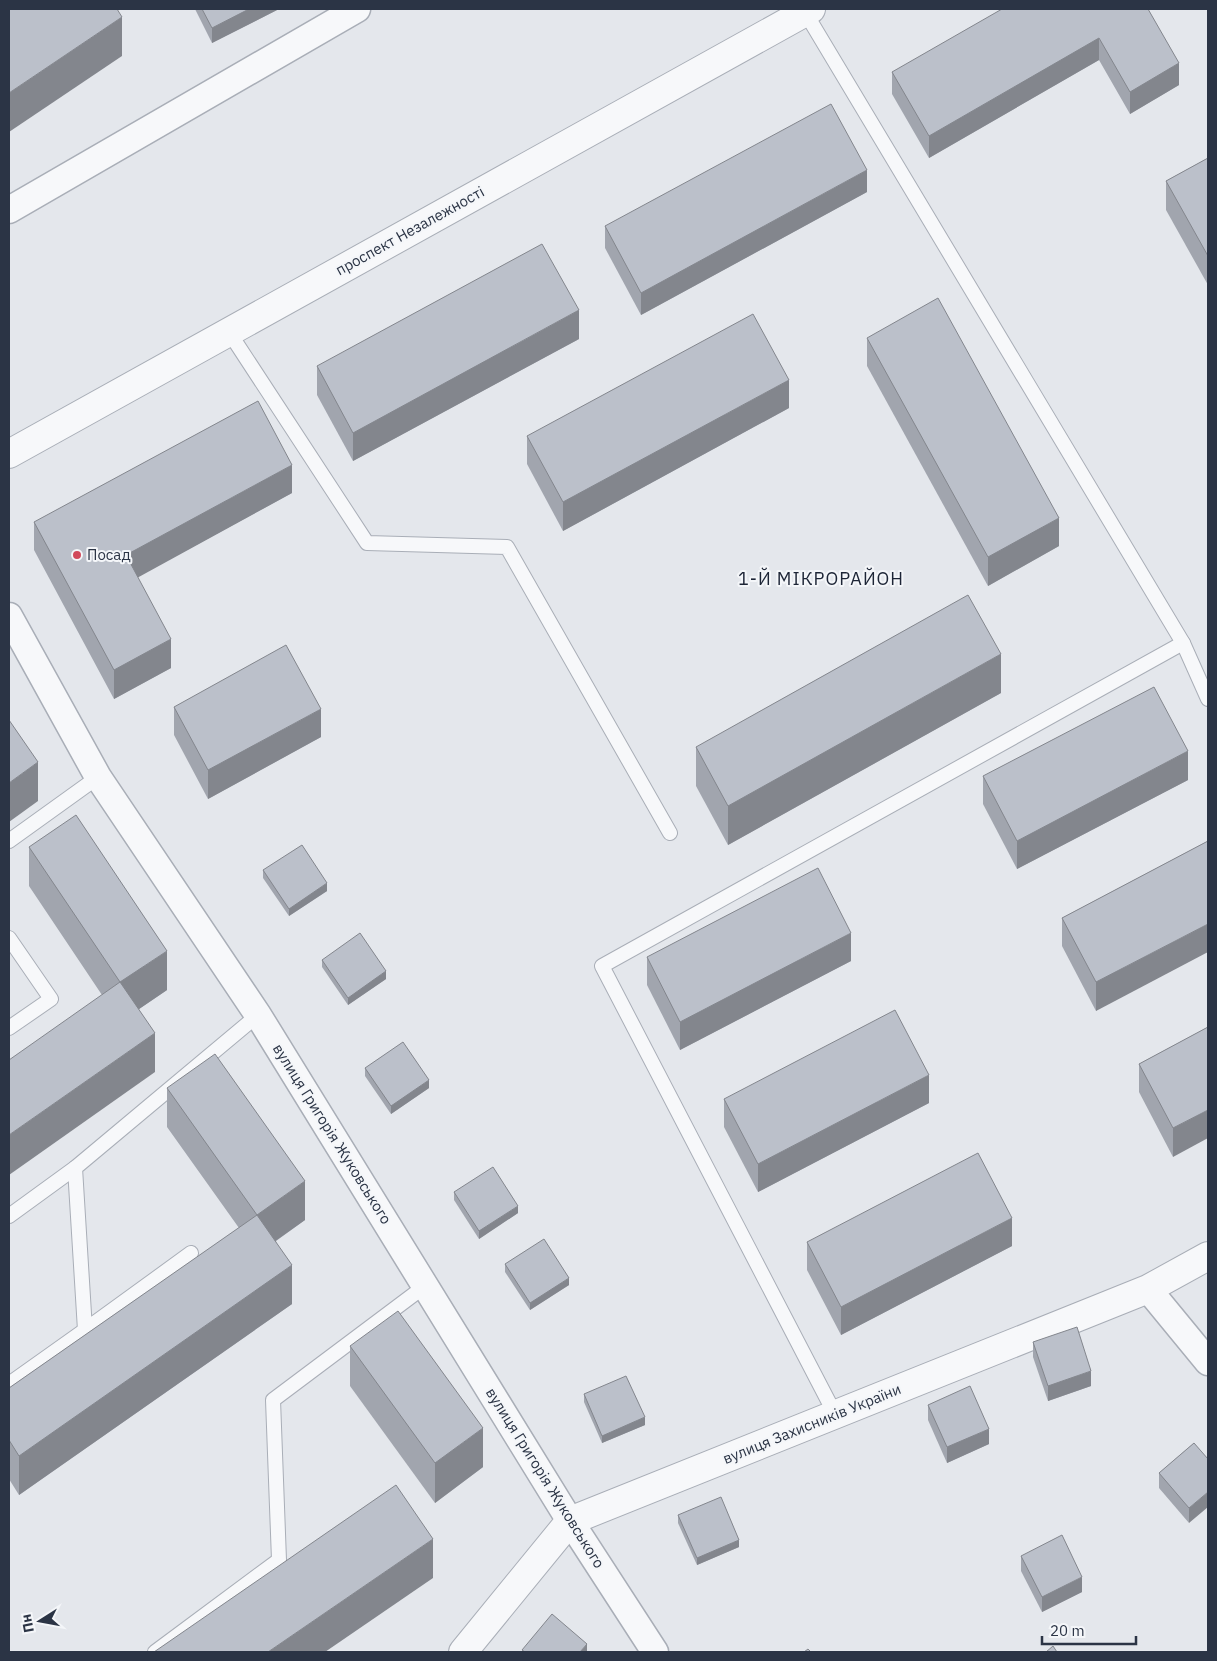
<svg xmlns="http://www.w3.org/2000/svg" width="1217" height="1661" font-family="'IBM Plex Sans',sans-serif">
	<rect width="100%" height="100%" fill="#e4e7ec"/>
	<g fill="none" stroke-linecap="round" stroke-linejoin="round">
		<g stroke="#a9aeb7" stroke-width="16">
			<g id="service">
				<path d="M805,12L1183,643L602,966L835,1414"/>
				<path d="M229,332L367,543L507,547L670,833"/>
				<path d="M1183,643L1208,699"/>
				<path d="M9,841L98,777"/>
				<path d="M9,938L51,999L9,1028"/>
				<path d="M9,1216L75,1168"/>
				<path d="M191,1253L85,1330L75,1168L258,1015"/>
				<path d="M9,1384L85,1330"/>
				<path d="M155,1652L279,1560L273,1400L425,1286"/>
			</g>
		</g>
		<g stroke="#a9aeb7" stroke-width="29">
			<g id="minor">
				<path d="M9,210L357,9"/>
				<path d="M9,616L98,777L258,1015L570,1521L655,1652"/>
				<path d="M1148,1289L1208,1362"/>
			</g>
		</g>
		<g stroke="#a9aeb7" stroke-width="30">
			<g id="tertiary">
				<path d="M9,454L811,9"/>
				<path d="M463,1652L570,1521L1148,1289L1208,1256"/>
			</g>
		</g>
		<use href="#service" stroke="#f7f8fa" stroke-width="14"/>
		<use href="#minor" stroke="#f7f8fa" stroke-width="26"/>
		<use href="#tertiary" stroke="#f7f8fa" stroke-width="28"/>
	</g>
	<g fill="#a1a5ae">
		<path d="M195,9H279L212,43Z"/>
		<path d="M1148,9L1179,85L1130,114L1099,60L929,158L892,94V72Z"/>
		<path d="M1208,158V285L1166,210V181Z"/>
		<path d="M867,192L641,315L605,248V226Z"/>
		<path d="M867,338L1059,546L988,586L867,366Z"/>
		<path d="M579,339L353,461L317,395V366Z"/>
		<path d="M789,408L563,531L527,464V436Z"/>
		<path d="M292,493L137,577L171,668L114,699L34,550V522Z"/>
		<path d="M1001,693L728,845L696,786V747Z"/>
		<path d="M174,707L321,737L208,799L174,735Z"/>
		<path d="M983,776L1188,780L1017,869L983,804Z"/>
		<path d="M1208,841L1096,1011L1062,946V918Z"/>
		<path d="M29,847L167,990L139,1009L155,1072L102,995L29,886Z"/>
		<path d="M263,870L327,891L289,916L263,878Z"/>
		<path d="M647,957L851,961L680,1050L647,985Z"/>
		<path d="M322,960L386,979L348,1005L322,967Z"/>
		<path d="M1208,1027L1173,1157L1139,1092V1064Z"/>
		<path d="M365,1068L429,1088L391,1114L365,1076Z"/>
		<path d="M167,1088L305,1220L276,1241L292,1304L19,1495L9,1479V1388L239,1228L167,1127Z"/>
		<path d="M724,1099L929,1103L758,1192L724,1127Z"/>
		<path d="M454,1192L518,1213L479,1239L454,1200Z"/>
		<path d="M807,1242L1012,1246L841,1335L807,1270Z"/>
		<path d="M505,1264L569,1285L530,1310L505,1272Z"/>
		<path d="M1033,1342L1091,1386L1048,1401L1033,1357Z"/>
		<path d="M350,1346L483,1467L435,1503L350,1386Z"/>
		<path d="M584,1394L645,1425L602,1443L584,1402Z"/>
		<path d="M928,1405L989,1444L947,1463L928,1420Z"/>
		<path d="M1194,1443L1189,1523L1159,1488V1473Z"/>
		<path d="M678,1515L739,1547L697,1565L678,1523Z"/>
		<path d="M1021,1556L1082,1592L1042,1612L1021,1571Z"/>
	</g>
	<g fill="#83868d">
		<path d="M249,9H279L212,43V28Z"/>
		<path d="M122,17V56L9,132V93Z"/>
		<path d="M1099,38V60L929,158V136Z"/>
		<path d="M1179,63V85L1130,114V92Z"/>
		<path d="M867,170V192L641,315V293Z"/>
		<path d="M579,310V339L353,461V433Z"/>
		<path d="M789,380V408L563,531V502Z"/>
		<path d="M292,465V493L126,584V555Z"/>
		<path d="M1059,518V546L988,586V557Z"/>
		<path d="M171,639V668L114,699V670Z"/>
		<path d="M1001,654V693L728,845V806Z"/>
		<path d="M321,709V737L208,799V770Z"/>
		<path d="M1188,751V780L1017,869V841Z"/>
		<path d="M38,762V801L9,822V783Z"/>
		<path d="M327,883V891L289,916V909Z"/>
		<path d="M1208,924V952L1096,1011V982Z"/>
		<path d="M851,933V961L680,1050V1022Z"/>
		<path d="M167,951V990L120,1022V982Z"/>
		<path d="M386,971V979L348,1005V998Z"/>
		<path d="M155,1033V1072L9,1175V1135Z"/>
		<path d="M929,1075V1103L758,1192V1164Z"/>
		<path d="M429,1080V1088L391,1114V1106Z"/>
		<path d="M1208,1110V1138L1173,1157V1128Z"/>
		<path d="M305,1181V1220L257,1254V1215Z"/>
		<path d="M518,1206V1213L479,1239V1231Z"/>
		<path d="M1012,1218V1246L841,1335V1307Z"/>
		<path d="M292,1265V1304L19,1495V1456Z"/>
		<path d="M569,1278V1285L530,1310V1303Z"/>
		<path d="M1091,1371V1386L1048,1401V1386Z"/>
		<path d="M645,1417V1425L602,1443V1436Z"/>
		<path d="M483,1428V1467L435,1503V1463Z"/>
		<path d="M989,1429V1444L947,1463V1447Z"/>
		<path d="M1208,1492V1507L1189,1523V1508Z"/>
		<path d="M433,1539V1578L325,1652H268Z"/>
		<path d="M739,1540V1547L697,1565V1558Z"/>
		<path d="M1082,1577V1592L1042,1612V1597Z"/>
		<path d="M587,1644V1652H580Z"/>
	</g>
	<g fill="#bbc0ca" stroke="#83868d">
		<path d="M9,9H117L122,17L9,93Z"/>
		<path d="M202,9H249L212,28Z"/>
		<path d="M1002,9H1148L1179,63L1130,92L1099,38L929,136L892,72Z"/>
		<path d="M831,104L867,170L641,293L605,226Z"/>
		<path d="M1208,158V256L1166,181Z"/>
		<path d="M542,244L579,310L353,433L317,366Z"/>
		<path d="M938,298L1059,518L988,557L867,338Z"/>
		<path d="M753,314L789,380L563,502L527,436Z"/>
		<path d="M258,401L292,465L126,555L171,639L114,670L34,522Z"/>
		<path d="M968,595L1001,654L728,806L696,747Z"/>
		<path d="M286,645L321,709L208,770L174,707Z"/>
		<path d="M1154,687L1188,751L1017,841L983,776Z"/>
		<path d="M9,720L38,762L9,783Z"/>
		<path d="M76,815L167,951L120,982L29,847Z"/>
		<path d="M1208,841V924L1096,982L1062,918Z"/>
		<path d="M302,845L327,883L289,909L263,870Z"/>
		<path d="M818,868L851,933L680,1022L647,957Z"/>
		<path d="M360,933L386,971L348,998L322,960Z"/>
		<path d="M120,982L155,1033L9,1135V1060Z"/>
		<path d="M895,1010L929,1075L758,1164L724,1099Z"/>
		<path d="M1208,1027V1110L1173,1128L1139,1064Z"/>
		<path d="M403,1042L429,1080L391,1106L365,1068Z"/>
		<path d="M215,1054L305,1181L257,1215L167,1088Z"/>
		<path d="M978,1153L1012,1218L841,1307L807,1242Z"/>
		<path d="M493,1167L518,1206L479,1231L454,1192Z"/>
		<path d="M257,1215L292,1265L19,1456L9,1440V1388Z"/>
		<path d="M544,1239L569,1278L530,1303L505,1264Z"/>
		<path d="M398,1311L483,1428L435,1463L350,1346Z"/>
		<path d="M1077,1327L1091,1371L1048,1386L1033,1342Z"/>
		<path d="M626,1376L645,1417L602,1436L584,1394Z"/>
		<path d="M970,1386L989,1429L947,1447L928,1405Z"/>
		<path d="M1194,1443L1208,1459V1492L1189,1508L1159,1473Z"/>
		<path d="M396,1485L433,1539L268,1652H154Z"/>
		<path d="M721,1497L739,1540L697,1558L678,1515Z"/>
		<path d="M1062,1535L1082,1577L1042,1597L1021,1556Z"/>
		<path d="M552,1614L587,1644L580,1652H525L522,1650Z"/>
		<path d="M1053,1646L1057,1652H1046Z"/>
		<path d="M808,1649L811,1652H804Z"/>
	</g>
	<circle fill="#d1495b" stroke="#f4f6f9" stroke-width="2" cx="77" cy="555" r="5"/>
	<g text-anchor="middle" stroke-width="4" stroke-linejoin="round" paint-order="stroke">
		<g font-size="15" fill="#2b3445" stroke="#f4f6f9">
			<text transform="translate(410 231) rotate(-29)" y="5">проспект Незалежності</text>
			<text transform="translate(332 1134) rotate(58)" y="5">вулиця Григорія Жуковського</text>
			<text transform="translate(812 1424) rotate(-22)" y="5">вулиця Захисників України</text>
			<text transform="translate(545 1478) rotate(58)" y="5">вулиця Григорія Жуковського</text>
		</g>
		<g font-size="15" fill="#2b3445" stroke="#f4f6f9" text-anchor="start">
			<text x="87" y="560">Посад</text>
		</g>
		<g font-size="18" letter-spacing="1" fill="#1d2536" stroke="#f4f6f9">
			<text x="821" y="585">1-Й МІКРОРАЙОН</text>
		</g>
	</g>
	<rect width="1217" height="1661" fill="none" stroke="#2b3445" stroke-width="20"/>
	<g transform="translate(40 1621) rotate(259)" stroke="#f4f6f9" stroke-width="4" paint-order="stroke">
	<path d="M0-4L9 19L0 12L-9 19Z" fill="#2b3445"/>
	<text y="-8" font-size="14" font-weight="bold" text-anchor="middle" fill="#2b3445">Пн</text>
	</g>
	<path d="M1042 1636v8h94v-8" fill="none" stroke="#2b3445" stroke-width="2.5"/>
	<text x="1050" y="1636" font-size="15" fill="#2b3445" stroke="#f4f6f9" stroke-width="4" paint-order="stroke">20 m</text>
</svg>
